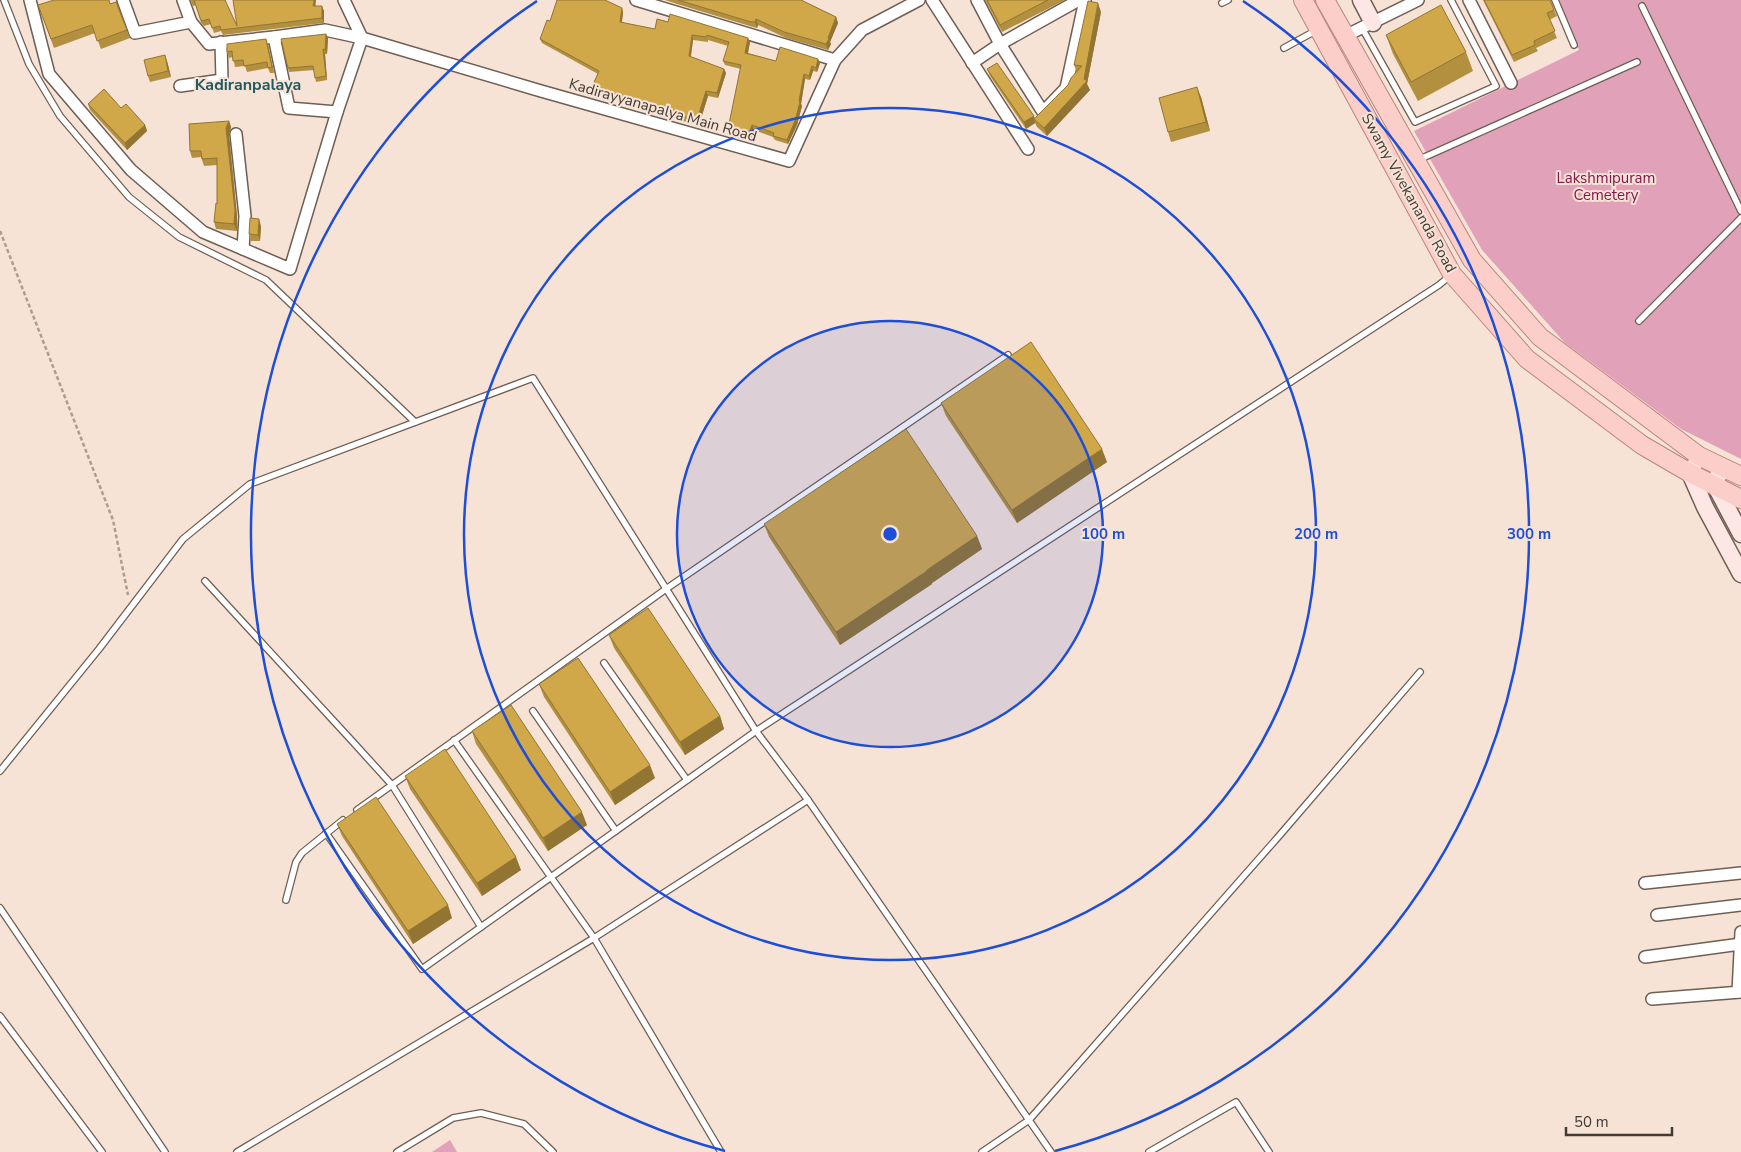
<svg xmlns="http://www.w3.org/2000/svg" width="1741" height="1152" font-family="'Nunito Sans',sans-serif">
	<rect width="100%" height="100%" fill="#f6e3d6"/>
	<g fill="#e1a2b9">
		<path d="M1559,0H1741V459L1681,429L1565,343L1482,250L1414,131L1579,50Z"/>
		<path d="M450,1140L457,1152H432Z"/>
	</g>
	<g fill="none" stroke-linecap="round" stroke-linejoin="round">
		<g stroke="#6e5e53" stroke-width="8">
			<g id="lane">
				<path d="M4,0L29,64L60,116L129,197L179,237L266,280L415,422"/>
				<path d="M1555,0L1574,45"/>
				<path d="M1222,3L1228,0"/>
				<path d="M1642,6L1741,211"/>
				<path d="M1362,28L1415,122L1496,86L1451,0"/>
				<path d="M1284,48L1317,30"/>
				<path d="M1418,160L1637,62"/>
				<path d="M1639,321L1741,218"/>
				<path d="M205,581L353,742L392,785L481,927"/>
				<path d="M604,663L687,780"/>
				<path d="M533,711L616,831"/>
				<path d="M454,740L594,938L721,1152"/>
				<path d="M0,771L99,649L183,539L250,484L533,378L756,731L808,800L1051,1152"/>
				<path d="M357,810L666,589L1008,355"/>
				<path d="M326,833L422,969L756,731L1439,285L1451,275"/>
				<path d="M286,900L296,862L302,853L343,820"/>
				<path d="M0,908L165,1152"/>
				<path d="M0,1016L102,1152"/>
				<path d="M237,1152L594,938L808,800"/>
				<path d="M397,1152L453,1118L481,1113L524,1124L553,1152"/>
				<path d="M982,1152L1029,1120L1279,836L1420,672"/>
				<path d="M1149,1152L1236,1102L1269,1152"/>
			</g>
		</g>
		<g stroke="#6e5e53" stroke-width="14">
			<g id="street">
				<path d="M30,0L49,74L131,170L203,232L290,269L337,112L362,38L325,30L274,37"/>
				<path d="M123,0L135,33L191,22"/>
				<path d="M183,0L191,22L209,44L274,37L289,108L337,112"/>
				<path d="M344,0L362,38L541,91L789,161L835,60L862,30L919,0"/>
				<path d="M636,0L835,60"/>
				<path d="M932,0L1028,149"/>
				<path d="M977,0L1000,44L1043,112L1066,88L1085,0"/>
				<path d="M1469,0L1511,83"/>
				<path d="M1345,36L1418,0"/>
				<path d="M972,63L1000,44L1079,0"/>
				<path d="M180,86L222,80L221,42"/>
				<path d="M236,134L245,216L243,249"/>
				<path d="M1645,883L1741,873"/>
				<path d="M1657,915L1741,905"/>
				<path d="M1645,957L1741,944"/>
				<path d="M1738,992L1741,932"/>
				<path d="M1652,999L1741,992"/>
			</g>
		</g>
		<g stroke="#6e5e53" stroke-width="19">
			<g id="secondary">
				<path d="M1361,0L1373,23"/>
				<path d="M1693,467L1690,473L1705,507L1741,574"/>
				<path d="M1721,467L1715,485L1741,534"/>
			</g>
		</g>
		<g stroke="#b9857e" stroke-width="20">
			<g id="primary">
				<path d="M1303,0L1452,274L1527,359L1642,445L1690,473L1741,499"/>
				<path d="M1325,0L1472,260L1540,337L1699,456L1741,476"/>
			</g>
		</g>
		<path stroke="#ab9d94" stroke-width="2.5" stroke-dasharray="4 2.5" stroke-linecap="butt" d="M0,231L113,520L128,595"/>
		<use href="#lane" stroke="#fff" stroke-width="5.5"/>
		<use href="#street" stroke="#fff" stroke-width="11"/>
		<use href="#secondary" stroke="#fde6e4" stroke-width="16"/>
		<use href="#primary" stroke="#fbcec9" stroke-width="18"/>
	</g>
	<g fill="#b3903f">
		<path d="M190,0H225L237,26L315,6L324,11V23L223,35L221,31L214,33L211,24L204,26L201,23L196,5L193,6Z"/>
		<path d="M665,0H801L836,17L838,23L830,42L831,44L828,50L786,38L758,25L757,28L753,27L677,4Z"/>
		<path d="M985,0H1065L1002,32Z"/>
		<path d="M1483,0H1550L1557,16L1549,20L1557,38L1536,48L1538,51L1514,62Z"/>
		<path d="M116,2L130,38L101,49L95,33L54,48L38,5L110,4Z"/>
		<path d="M622,8L623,13L622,23L655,29L657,19L750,42L748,53L776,61L820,63L817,72L813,71L810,80L805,79L801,104L802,106L797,125L788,144L775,140L773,137L754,130L751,139L729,134L728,129L741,69L725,65L723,61L728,46L708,40V42L693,40L691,57L724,69L726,73L718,98L708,96L699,125L678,120L677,116L658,112L657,114L636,108L628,104L627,103L594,91L592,87L598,74L542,43L540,39L550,21Z"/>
		<path d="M1101,12L1087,84L1090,90L1047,136L1037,127L1035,123L1026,129L990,76L987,69L1034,116L1035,119L1068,85L1077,72L1074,65Z"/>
		<path d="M326,34L328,38L327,54H325L327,80L316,82L314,70L289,72L288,68Z"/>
		<path d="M1386,35L1466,52L1473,71L1418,101L1393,54Z"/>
		<path d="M266,39L268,45L274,73H270L268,68L247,72L245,66L235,67L233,57L229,58L227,52Z"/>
		<path d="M167,61L171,77L150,82L148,76Z"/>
		<path d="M1201,97L1210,131L1171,142L1168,132Z"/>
		<path d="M88,104L121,108L145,125L147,131L127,150L90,110Z"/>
		<path d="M229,121L231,127L229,135L237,216V231L216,229L214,222L217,204V165L204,166L201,157L192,158L190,151Z"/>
		<path d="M261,226L260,241H251L249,234Z"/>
		<path d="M941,403L1107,462L1017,523L946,416Z"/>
		<path d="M764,524L977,536L982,549L932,583V584L840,645L769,537Z"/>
		<path d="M609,635L720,716L724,729L685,755L614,648Z"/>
		<path d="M539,684L655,778L615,805L544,697Z"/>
		<path d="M472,731L587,825L548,851L476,744Z"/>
		<path d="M405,776L521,870L482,896L410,789Z"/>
		<path d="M337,824L452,918L413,944L342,836Z"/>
	</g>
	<g fill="#927533">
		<path d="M314,0H316L315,11L313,6Z"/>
		<path d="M1098,3L1101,12L1087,84L1090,90L1047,136L1044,128L1084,79Z"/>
		<path d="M322,6L324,11V23L322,18Z"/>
		<path d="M622,8L623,13L621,27L620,22Z"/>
		<path d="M836,17L838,23L830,42L831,44L828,50L826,44L828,38Z"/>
		<path d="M756,19L758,25L757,28L755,22Z"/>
		<path d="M326,34L328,38L327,54L325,50Z"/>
		<path d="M692,35L693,40L690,60L689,56Z"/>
		<path d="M748,38L750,42L747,57L745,53Z"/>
		<path d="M266,39L268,45L274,73L272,67Z"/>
		<path d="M323,49L325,54L327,80L326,76Z"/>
		<path d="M165,55L167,61L171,77L168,71Z"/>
		<path d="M818,59L820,63L817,72L816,68Z"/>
		<path d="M812,66L813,71L810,80L809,76Z"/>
		<path d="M724,69L726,73L718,98L717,93Z"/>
		<path d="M804,74L805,79L801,104L802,106L797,125L788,144L787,140L799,101Z"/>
		<path d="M1197,87L1201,97L1210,131L1206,122Z"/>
		<path d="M706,91L708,96L699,125L697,120Z"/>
		<path d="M1034,116L1035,123L1026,129L1024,122Z"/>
		<path d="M229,121L231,127L229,135L237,216V231L234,224L226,128Z"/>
		<path d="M145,125L147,131L127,150L125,143Z"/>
		<path d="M752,125L754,130L751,139L749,134Z"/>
		<path d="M259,219L261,226L260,241L258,235Z"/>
		<path d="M1102,449L1107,462L1017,523L1012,510Z"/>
		<path d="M977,536L982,549L932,583V584L840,645L836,632Z"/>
		<path d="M720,716L724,729L685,755L680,742Z"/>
		<path d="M650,765L655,778L615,805L610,792Z"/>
		<path d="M582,812L587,825L548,851L543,838Z"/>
		<path d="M516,857L521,870L482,896L477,883Z"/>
		<path d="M448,905L452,918L413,944L408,931Z"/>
	</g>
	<g fill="#d0a749" stroke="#927533">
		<path d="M54,0H109L110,4L116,2L127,30L97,41L92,25L51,39L38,5Z"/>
		<path d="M194,0H225L237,26L233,0H314L313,6H322V18L221,30L220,26L212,28L209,19L202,21L200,18Z"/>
		<path d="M557,0H605L622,8L620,22L655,29L657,19L668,22L670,14L748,38L745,53L776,61L780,47L818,59L816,68L812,66L809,76L804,74L799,101L800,102L795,121L787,140L773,136L774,133L752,125L749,134L728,129L741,65L723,61L729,42L707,35L706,37L692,35L689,56L724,69L717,93L706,91L697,120L677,115L678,111L656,107L655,109L634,103L626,100V98L592,87L599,71L540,39L547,20L550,21Z"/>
		<path d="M678,0H801L836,17L828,38L829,39L826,44L784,32L756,19L755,22H751Z"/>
		<path d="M987,0H1048L1000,25Z"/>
		<path d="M1484,0H1550L1554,10L1547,13L1555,31L1534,41L1535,45L1512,55Z"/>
		<path d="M1088,1L1098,3L1084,79L1087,81L1044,128L1034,119L1068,85L1071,78L1082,66L1074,65Z"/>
		<path d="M1441,5L1466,52L1411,82L1386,35Z"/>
		<path d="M326,34L325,50L323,49L326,76L315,78L313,66L288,68L281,39Z"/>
		<path d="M266,39L272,67L268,68L267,62L244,66L243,60L233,61L232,51L227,52V44Z"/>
		<path d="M165,55L168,71L148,76L144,60Z"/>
		<path d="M997,63L1034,116L1024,122L987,69Z"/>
		<path d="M1197,87L1206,122L1168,132L1159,98Z"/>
		<path d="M104,89L121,108L126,104L145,125L125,143L88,104Z"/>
		<path d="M229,121L226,128L235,210L234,224L214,222L216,203L217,204V158L202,159L201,151H190L189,124Z"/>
		<path d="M250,218L259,219L258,235L249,234Z"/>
		<path d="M1031,342L1102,449L1012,510L941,403Z"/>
		<path d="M906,429L977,536L927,570V571L836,632L764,524Z"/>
		<path d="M648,608L720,716L680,742L609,635Z"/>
		<path d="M578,658L650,765L610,792L539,684Z"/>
		<path d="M511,705L582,812L543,838L472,731Z"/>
		<path d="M445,749L516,857L477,883L405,776Z"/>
		<path d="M376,797L448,905L408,931L337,824Z"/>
	</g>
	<circle cx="890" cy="534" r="213" fill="#1d4ed8" fill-opacity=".12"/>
	<g fill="none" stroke="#1d4ed8" stroke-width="2.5">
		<circle cx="890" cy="534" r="213"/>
		<circle cx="890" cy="534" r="426"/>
		<path d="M725 1151A639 639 0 0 1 537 1M1243 1A639 639 0 0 1 1055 1151"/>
	</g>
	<g text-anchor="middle" stroke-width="4" stroke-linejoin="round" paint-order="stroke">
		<g font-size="15" fill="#413a35" stroke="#f6e3d6">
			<text transform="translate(663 110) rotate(16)" y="5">Kadirayyanapalya Main Road</text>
			<text transform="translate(1409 193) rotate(61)" y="5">Swamy Vivekananda Road</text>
		</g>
		<g font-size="15" fill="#85164e" stroke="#f6e3d6">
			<text x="1606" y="183">Lakshmipuram<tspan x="1606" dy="17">Cemetery</tspan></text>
		</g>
		<g font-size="16" font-weight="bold" fill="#215b61" stroke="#f6e3d6">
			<text x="248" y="90">Kadiranpalaya</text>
		</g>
	</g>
	<circle cx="890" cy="534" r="8" fill="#1d4ed8" stroke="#f6e3d6" stroke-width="2.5"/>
	<g font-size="15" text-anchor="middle" font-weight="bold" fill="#1d4ed8" stroke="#f6e3d6" stroke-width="4" stroke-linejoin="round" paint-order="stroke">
		<text x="1103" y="539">100 m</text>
		<text x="1316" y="539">200 m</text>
		<text x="1529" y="539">300 m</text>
	</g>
	<path d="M1566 1127v8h106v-8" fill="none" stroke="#413a35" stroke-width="2.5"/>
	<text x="1574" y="1127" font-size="15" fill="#413a35" stroke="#f6e3d6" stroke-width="4" paint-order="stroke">50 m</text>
</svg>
